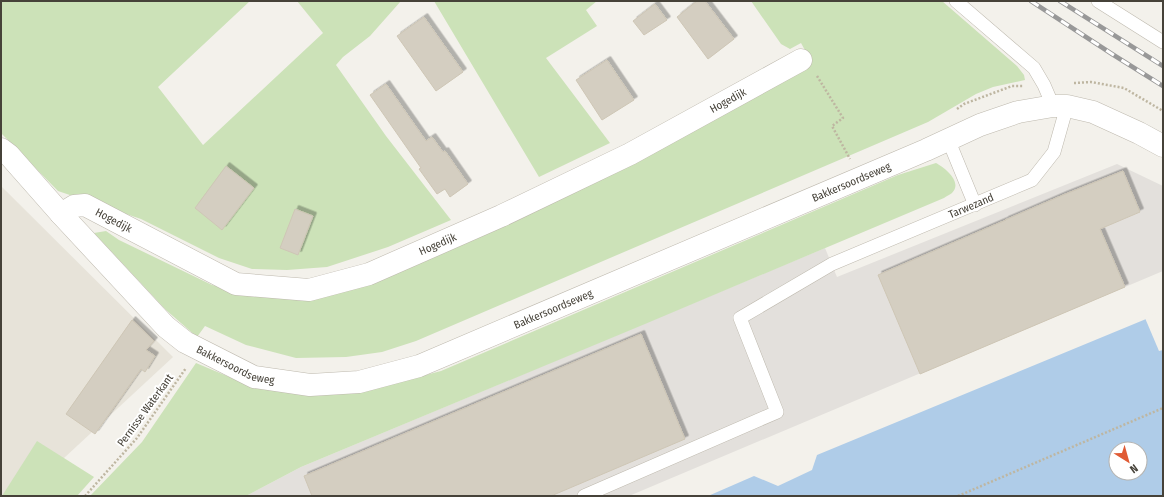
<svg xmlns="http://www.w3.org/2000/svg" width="1164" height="497" font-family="'Fira Sans Condensed',sans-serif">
	<defs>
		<filter id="shadow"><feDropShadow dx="3.5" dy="-3.5" stdDeviation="0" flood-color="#0004"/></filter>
	</defs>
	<rect width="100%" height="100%" fill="#f3f1eb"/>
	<path fill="#e7e3d9" d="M1,186L173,357L23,496H1Z"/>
	<path fill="#e3e0dc" d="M1117,164L1163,186V271L629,496H246L301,467L825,248L837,277Z"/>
	<g fill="#cce2b8">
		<path d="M1,1H250L158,87L203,145L323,33L297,1H401L370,36L343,57L336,65L386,136L451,220L388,247L327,267L287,270L252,269L219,258L141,219L58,191L1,133Z"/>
		<path d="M434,1H597L586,10L597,26L546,58L610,143L539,177Z"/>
		<path d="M751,1H942L1017,66L1024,75L1025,80L993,87L976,94L928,122L416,341L382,352L346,357L296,358L246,345L205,326L197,337L166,310L94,233L106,231L119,240L212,285L263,297L319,295L629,162L812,63L801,43L790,49L781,44Z"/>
		<path d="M936,163C945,168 963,182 952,193C950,195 946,196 944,198L645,324L301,467L246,496H90L142,442L196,363L246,384L380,387L441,371L898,175Z"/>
		<path d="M37,441L94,477L77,496H2Z"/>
	</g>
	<path fill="#afcce8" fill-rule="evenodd" d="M1163,312V496H708L754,476L778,486L812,470L817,455ZM1116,449H1140V473H1116Z"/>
	<path fill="#f3f1eb" d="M1163,310V350L1159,351L1145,318Z"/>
	<g fill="#d4cec1" stroke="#cec6b5" filter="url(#shadow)">
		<path d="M697,1H705L734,39L708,59L677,17Z"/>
		<path d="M655,4L667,20L644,35L633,21Z"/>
		<path d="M424,17L463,72L436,91L397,36Z"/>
		<path d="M607,60L634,100L602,120L576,80Z"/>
		<path d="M386,84L426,141L432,137L443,152L445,151L468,184L450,197L445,189L437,194L419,169L421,168L370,95Z"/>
		<path d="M226,166L254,188L222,230L195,208Z"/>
		<path d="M1123,171L1140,212L1100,229L1125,287L920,374L878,275L1006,220H1005L1063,195Z"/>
		<path d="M295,209L313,216L298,255L280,248Z"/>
		<path d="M132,320L154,341L146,350L155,356L145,372L141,369L95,434L66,414Z"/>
		<path d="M641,334L685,439L551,496H312L304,476Z"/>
	</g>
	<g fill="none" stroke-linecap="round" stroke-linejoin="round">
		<g stroke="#beb9ae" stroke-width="14">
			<g id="service">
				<path d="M956,1L1034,68L1044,85L1053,106"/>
				<path d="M1098,1L1163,42"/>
				<path d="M948,139L975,205"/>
				<path id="s1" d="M584,496L777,412L740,318L832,264L1032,180L1054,152L1067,106"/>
			</g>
		</g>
		<g stroke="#beb9ae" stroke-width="23">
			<g id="minor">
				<path id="s2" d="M1,149L9,155L61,214L166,327L185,342L254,377L310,385L359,382L419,366L926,150L980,125L1018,112L1053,106H1067L1093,112L1139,133L1163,146"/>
				<path id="s3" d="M61,214L74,206L85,205L236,284L309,290L369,274L501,216L630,154L801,60"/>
			</g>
		</g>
		<g stroke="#beb6a1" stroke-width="2.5" stroke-dasharray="2 2" stroke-linecap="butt">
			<path d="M817,76L843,118L832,126L850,159"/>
			<path d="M1074,83L1091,82L1124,88L1163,111"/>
			<path d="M957,109L964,104L1012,86H1023"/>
			<path d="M85,496L137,438L186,368"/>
			<path d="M958,496L1163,408"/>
		</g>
		<use href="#service" stroke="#fff" stroke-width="13"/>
		<use href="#minor" stroke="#fff" stroke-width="22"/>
		<g stroke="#989898" stroke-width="4.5">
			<g id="rail">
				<path d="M1031,1L1112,54L1163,86"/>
				<path d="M1060,1L1163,66"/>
			</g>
		</g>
		<use href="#rail" stroke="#fff" stroke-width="3" stroke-dasharray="9" stroke-linecap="butt"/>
	</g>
	<g text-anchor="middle" stroke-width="4" stroke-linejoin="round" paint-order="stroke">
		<g font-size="11" fill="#464239" stroke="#fff">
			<text dy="4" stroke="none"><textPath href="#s3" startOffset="731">Hogedijk</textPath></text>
			<text dy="4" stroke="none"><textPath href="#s2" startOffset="982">Bakkersoordseweg</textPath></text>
			<text dy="4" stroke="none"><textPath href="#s1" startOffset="569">Tarwezand</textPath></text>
			<text dy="4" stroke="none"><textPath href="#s3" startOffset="59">Hogedijk</textPath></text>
			<text dy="4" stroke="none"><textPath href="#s3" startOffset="407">Hogedijk</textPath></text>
			<text dy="4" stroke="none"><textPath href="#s2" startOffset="658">Bakkersoordseweg</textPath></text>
			<text dy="4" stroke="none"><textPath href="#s2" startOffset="323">Bakkersoordseweg</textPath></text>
			<text transform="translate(145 410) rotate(-54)" y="4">Pernisse Waterkant</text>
		</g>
	</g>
	<rect width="1164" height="497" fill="none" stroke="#464239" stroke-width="4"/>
	<g transform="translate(1128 461) rotate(143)"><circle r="19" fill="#ffffff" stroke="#b5b3b0"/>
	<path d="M0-3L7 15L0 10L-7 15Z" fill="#e05b35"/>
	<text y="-6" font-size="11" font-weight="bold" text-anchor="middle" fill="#464239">N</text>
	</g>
</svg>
